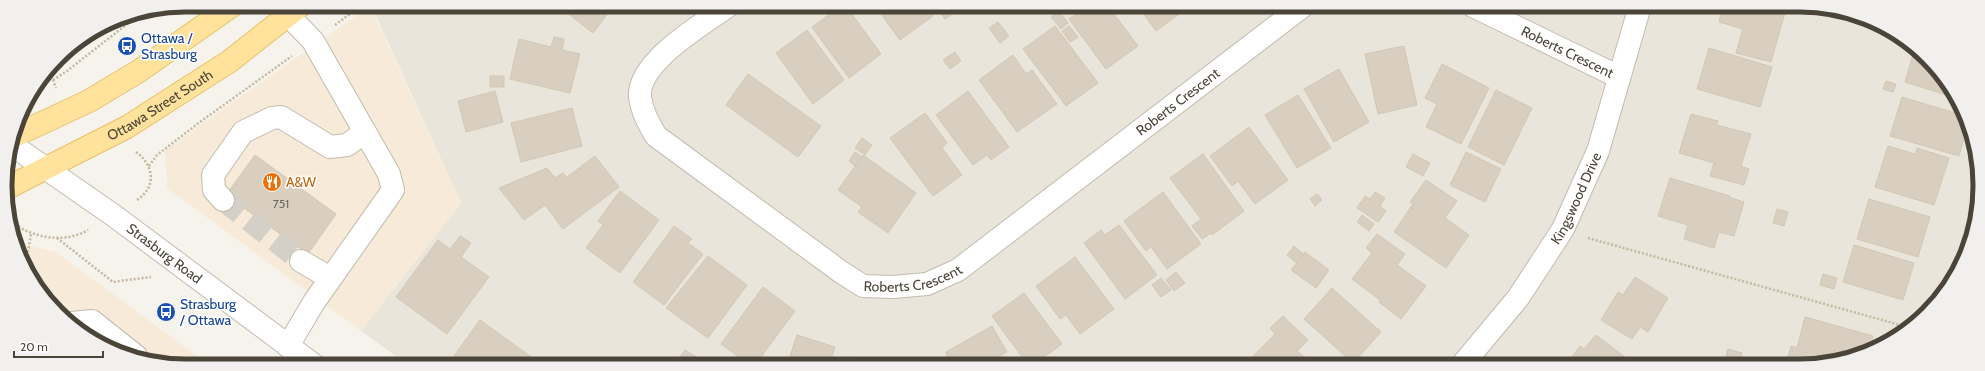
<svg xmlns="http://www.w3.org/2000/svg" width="1985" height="371" font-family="Cabin,sans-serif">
	<rect width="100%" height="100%" fill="#f6f3ec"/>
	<path fill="#eae5da" d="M371,5L1823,7L1890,29L1943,75L1974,139L1978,209L1961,266L1927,313L1869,352L1812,366L408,365L361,331L461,203Z"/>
	<g fill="#f7ead8">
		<path d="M370,6L461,203L361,331L167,188L165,150Z"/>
		<path d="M19,243L56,252L209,365L162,364L95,342L50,304L16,245Z"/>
	</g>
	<g fill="#d8cfc1" stroke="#d3c7b4">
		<path d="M557,5H614L593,33Z"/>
		<path d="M841,6H846L881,54L849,78L812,27Z"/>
		<path d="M875,6H925L933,16L900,40Z"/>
		<path d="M935,6H963L945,19Z"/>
		<path d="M1088,6H1108L1138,46L1106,69L1069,19Z"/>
		<path d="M1138,6H1188L1189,7L1156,31Z"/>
		<path d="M1723,6H1787L1771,62L1736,53L1743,29L1719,22Z"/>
		<path d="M1059,11L1068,23L1061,29L1051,17Z"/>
		<path d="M998,22L1009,36L1000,43L989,28Z"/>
		<path d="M1055,26L1098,83L1066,106L1023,49Z"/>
		<path d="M1069,26L1078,37L1070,42L1062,31Z"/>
		<path d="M807,30L844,80L813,104L776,53Z"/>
		<path d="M554,37L564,39L562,50L580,54L570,93L510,79L519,39L551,47Z"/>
		<path d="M1404,46L1417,105L1378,114L1365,54Z"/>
		<path d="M1709,48L1772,67L1760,107L1697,89Z"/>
		<path d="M1914,51L1943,75L1953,97L1905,82Z"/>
		<path d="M955,52L961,61L950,69L943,60Z"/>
		<path d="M1013,55L1026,74L1032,70L1057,104L1017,132L979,80Z"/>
		<path d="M1442,64L1489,88L1461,144L1426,127L1437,104L1425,98Z"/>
		<path d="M1339,69L1369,122L1334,142L1304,89Z"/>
		<path d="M748,74L821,126L798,157L726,105Z"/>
		<rect x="490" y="76" width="14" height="11"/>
		<path d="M1886,81L1896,84L1893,92L1883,89Z"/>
		<path d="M1496,90L1532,108L1504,165L1468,147Z"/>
		<path d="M495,91L503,122L466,132L458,101Z"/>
		<path d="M968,91L1009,147L991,160L987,155L973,165L936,115Z"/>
		<path d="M1298,95L1331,148L1297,168L1265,115Z"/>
		<path d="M1902,97L1962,115L1967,126L1959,156L1890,136Z"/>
		<path d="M572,108L582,146L521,162L511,123Z"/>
		<path d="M925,113L947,143L942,148L962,175L933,196L890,138Z"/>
		<path d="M1691,114L1718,121L1717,125L1751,134L1741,166L1749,169L1744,185L1710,176L1714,163L1679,153Z"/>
		<path d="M1249,127L1288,180L1255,204L1238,181L1232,186L1210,156Z"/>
		<path d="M862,138L872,145L865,155L855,148Z"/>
		<path d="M1888,146L1915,154L1917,148L1949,158L1934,205L1875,187Z"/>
		<path d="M855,152L862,157L855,166L849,161Z"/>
		<path d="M1466,152L1501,169L1485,202L1450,185Z"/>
		<path d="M1203,154L1244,211L1212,235L1211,233L1202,239L1192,226L1201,219L1170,178Z"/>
		<path d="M1413,154L1430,163L1423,176L1406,167Z"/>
		<path d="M255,155L336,214L308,254L226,195Z"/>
		<path d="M863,155L916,193L888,233L858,212L862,207L838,190Z"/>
		<path d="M595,156L619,187L563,229L545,205L524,220L499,188L547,168L555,178L563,173L567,177Z"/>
		<path d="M1670,178L1730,196L1729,197L1744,202L1734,236L1719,232L1714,248L1684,239L1688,225L1658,216Z"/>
		<path d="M1426,180L1457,201L1445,218L1469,235L1446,268L1394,232L1413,204L1410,202Z"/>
		<path d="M620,191L659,220L620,273L586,248L603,225L598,221Z"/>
		<path d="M1163,192L1201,244L1167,269L1151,247L1146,251L1124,221Z"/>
		<path d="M1375,192L1385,198L1380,206L1386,211L1378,222L1357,208L1365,196L1370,199Z"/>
		<path d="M1317,194L1322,200L1315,206L1310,199Z"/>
		<path d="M1869,199L1930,217L1918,257L1857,239Z"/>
		<path d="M1777,209L1788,212L1784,226L1773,223Z"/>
		<path d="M1362,215L1374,224L1369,231L1357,222Z"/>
		<path d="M1119,225L1157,275L1125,299L1084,243L1101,230L1105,235Z"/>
		<path d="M674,226L692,239L688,243L703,254L664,305L633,282Z"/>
		<path d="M1377,234L1405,254L1397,265L1426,286L1401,319L1379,302L1380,300L1352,279L1372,253L1366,248Z"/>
		<path d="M460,236L471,243L461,257L489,277L447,334L396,297L438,240L450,249Z"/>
		<path d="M1854,245L1914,263L1903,300L1843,282Z"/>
		<path d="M1294,246L1303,254L1297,263L1287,255Z"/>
		<path d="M1305,252L1329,270L1316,288L1291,270Z"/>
		<path d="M708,256L747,285L708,338L666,308Z"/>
		<path d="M1075,257L1114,309L1080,334L1066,315L1060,319L1036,286Z"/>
		<path d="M1176,272L1185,283L1174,291L1166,280Z"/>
		<path d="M1823,274L1837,278L1834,289L1820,285Z"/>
		<path d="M1635,277L1668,298L1648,332L1640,327L1632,339L1601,320L1618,292L1623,295Z"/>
		<path d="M1161,278L1171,290L1161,297L1152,285Z"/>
		<path d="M763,287L795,311L755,365H750L721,344Z"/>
		<path d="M1332,288L1381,332L1353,363L1304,319Z"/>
		<path d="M1024,293L1062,344L1033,365H1028L992,316Z"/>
		<path d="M1283,316L1308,340L1297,351L1314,365H1260L1252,357L1275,334L1270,328Z"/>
		<path d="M1805,317L1873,336L1869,352L1812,366H1786L1791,346L1797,348Z"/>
		<path d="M480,320L530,356L524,365H467L454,356Z"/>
		<path d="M992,326L1007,352L990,361L991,365H949L946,352Z"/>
		<path d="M797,335L835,347L829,365H787Z"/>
		<path d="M1596,335L1630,361L1627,365H1566L1580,346L1584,349Z"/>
		<path d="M1728,349L1742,353L1739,364L1725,360Z"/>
		<path d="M685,350L696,357L690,365H684L677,361Z"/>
		<path d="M847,357L887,361L886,365H847Z"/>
		<rect x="893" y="362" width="40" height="3"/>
	</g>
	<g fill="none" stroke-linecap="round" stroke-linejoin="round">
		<path stroke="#d4d0c8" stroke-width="22" stroke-dasharray="22 11" stroke-linecap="butt" d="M223,200L301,261"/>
		<g stroke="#c2bbae" stroke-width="24">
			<g id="minor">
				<path id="s1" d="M728,6C703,24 637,62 640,97C642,112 649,124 656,136L841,272L863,286L893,287L927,284L958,270L1303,6"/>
				<path id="s2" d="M1473,6L1619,77"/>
				<path d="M288,15L313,41L389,174L393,190L314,302L288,346"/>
				<path id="s3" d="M12,145L113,215L314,365"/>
				<path d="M223,200L214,190L213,175L243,132L272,118L281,117L330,147L347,145L365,132"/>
				<path d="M301,261L330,278"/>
				<path d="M72,323L92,321L136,356"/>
				<path id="s4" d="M1462,365L1518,298L1563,229L1598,151L1640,6"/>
			</g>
		</g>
		<g stroke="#e6c16a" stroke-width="24">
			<g id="major">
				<path d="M14,136L89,101L139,71L233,5"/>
				<path id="s5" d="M7,188L127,127L230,61L301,5"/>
			</g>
		</g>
		<g stroke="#c4b79f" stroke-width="2.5" stroke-dasharray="2 2" stroke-linecap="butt">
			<path d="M335,25L362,5"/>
			<path d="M45,78L53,80L56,88"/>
			<path d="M53,80L67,71L140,14"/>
			<path d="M136,152C154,165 157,187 137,200"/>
			<path d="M149,166L157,155L200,122L292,56"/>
			<path d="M12,222C32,238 65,244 88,230"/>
			<path d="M13,231L19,228"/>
			<path d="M57,238L113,282L151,277"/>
			<path d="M1588,238L1907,327"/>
			<path d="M26,264L31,234"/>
		</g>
		<use href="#minor" stroke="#fff" stroke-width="22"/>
		<use href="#major" stroke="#ffe39c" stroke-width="22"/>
	</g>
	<defs>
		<g id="bus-disc" transform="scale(1)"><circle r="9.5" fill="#1a4fb4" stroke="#fff"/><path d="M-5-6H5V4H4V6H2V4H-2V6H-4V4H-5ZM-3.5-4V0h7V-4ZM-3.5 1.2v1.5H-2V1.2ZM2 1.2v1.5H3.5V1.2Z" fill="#fff"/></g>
		<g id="restaurant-disc" transform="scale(1)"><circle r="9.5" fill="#e8710a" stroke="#fff"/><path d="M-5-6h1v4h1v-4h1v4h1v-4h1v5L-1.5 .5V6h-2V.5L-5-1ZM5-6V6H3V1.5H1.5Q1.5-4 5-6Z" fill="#fff"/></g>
	</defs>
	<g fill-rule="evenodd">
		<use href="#bus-disc" x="127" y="46"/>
		<use href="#restaurant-disc" x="272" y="182"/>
		<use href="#bus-disc" x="166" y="312"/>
	</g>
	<g text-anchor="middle" stroke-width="3" stroke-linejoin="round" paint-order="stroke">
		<g font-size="12" fill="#6e675b">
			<text x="281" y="208">751</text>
		</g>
		<g font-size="14" fill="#164399" stroke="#fff" text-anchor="start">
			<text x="141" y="43">Ottawa /<tspan x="141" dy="16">Strasburg</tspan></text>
			<text x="180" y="309">Strasburg<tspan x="180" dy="16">/ Ottawa</tspan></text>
		</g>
		<g font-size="14" fill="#4b4439" stroke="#fff">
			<text dy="5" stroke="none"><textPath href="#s2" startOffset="105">Roberts Crescent</textPath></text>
			<text dy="5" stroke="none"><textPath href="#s1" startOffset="804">Roberts Crescent</textPath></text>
			<text dy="5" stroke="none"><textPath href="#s5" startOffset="174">Ottawa Street South</textPath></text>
			<text dy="5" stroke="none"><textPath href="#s4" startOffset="203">Kingswood Drive</textPath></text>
			<text dy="5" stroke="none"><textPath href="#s3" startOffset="187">Strasburg Road</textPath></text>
			<text dy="5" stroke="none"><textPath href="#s1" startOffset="480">Roberts Crescent</textPath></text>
		</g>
		<g font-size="14" fill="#c56008" stroke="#fff" text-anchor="start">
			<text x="286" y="187">A&amp;W</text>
		</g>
	</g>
	<path d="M0 0H1985V371H0ZM185 12H1800A173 173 0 0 1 1973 185V186A173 173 0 0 1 1800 359H185A173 173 0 0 1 12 186V185A173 173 0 0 1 185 12Z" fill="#f1f0ef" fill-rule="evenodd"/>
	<path fill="none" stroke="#4b4439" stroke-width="5" d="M185 12H1800A173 173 0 0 1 1973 185V186A173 173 0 0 1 1800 359H185A173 173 0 0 1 12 186V185A173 173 0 0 1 185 12Z"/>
	<path d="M14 351v6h89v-6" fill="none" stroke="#4b4439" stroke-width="2"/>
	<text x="20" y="351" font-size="12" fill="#4b4439" stroke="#ffffff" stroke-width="3" paint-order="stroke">20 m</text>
</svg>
